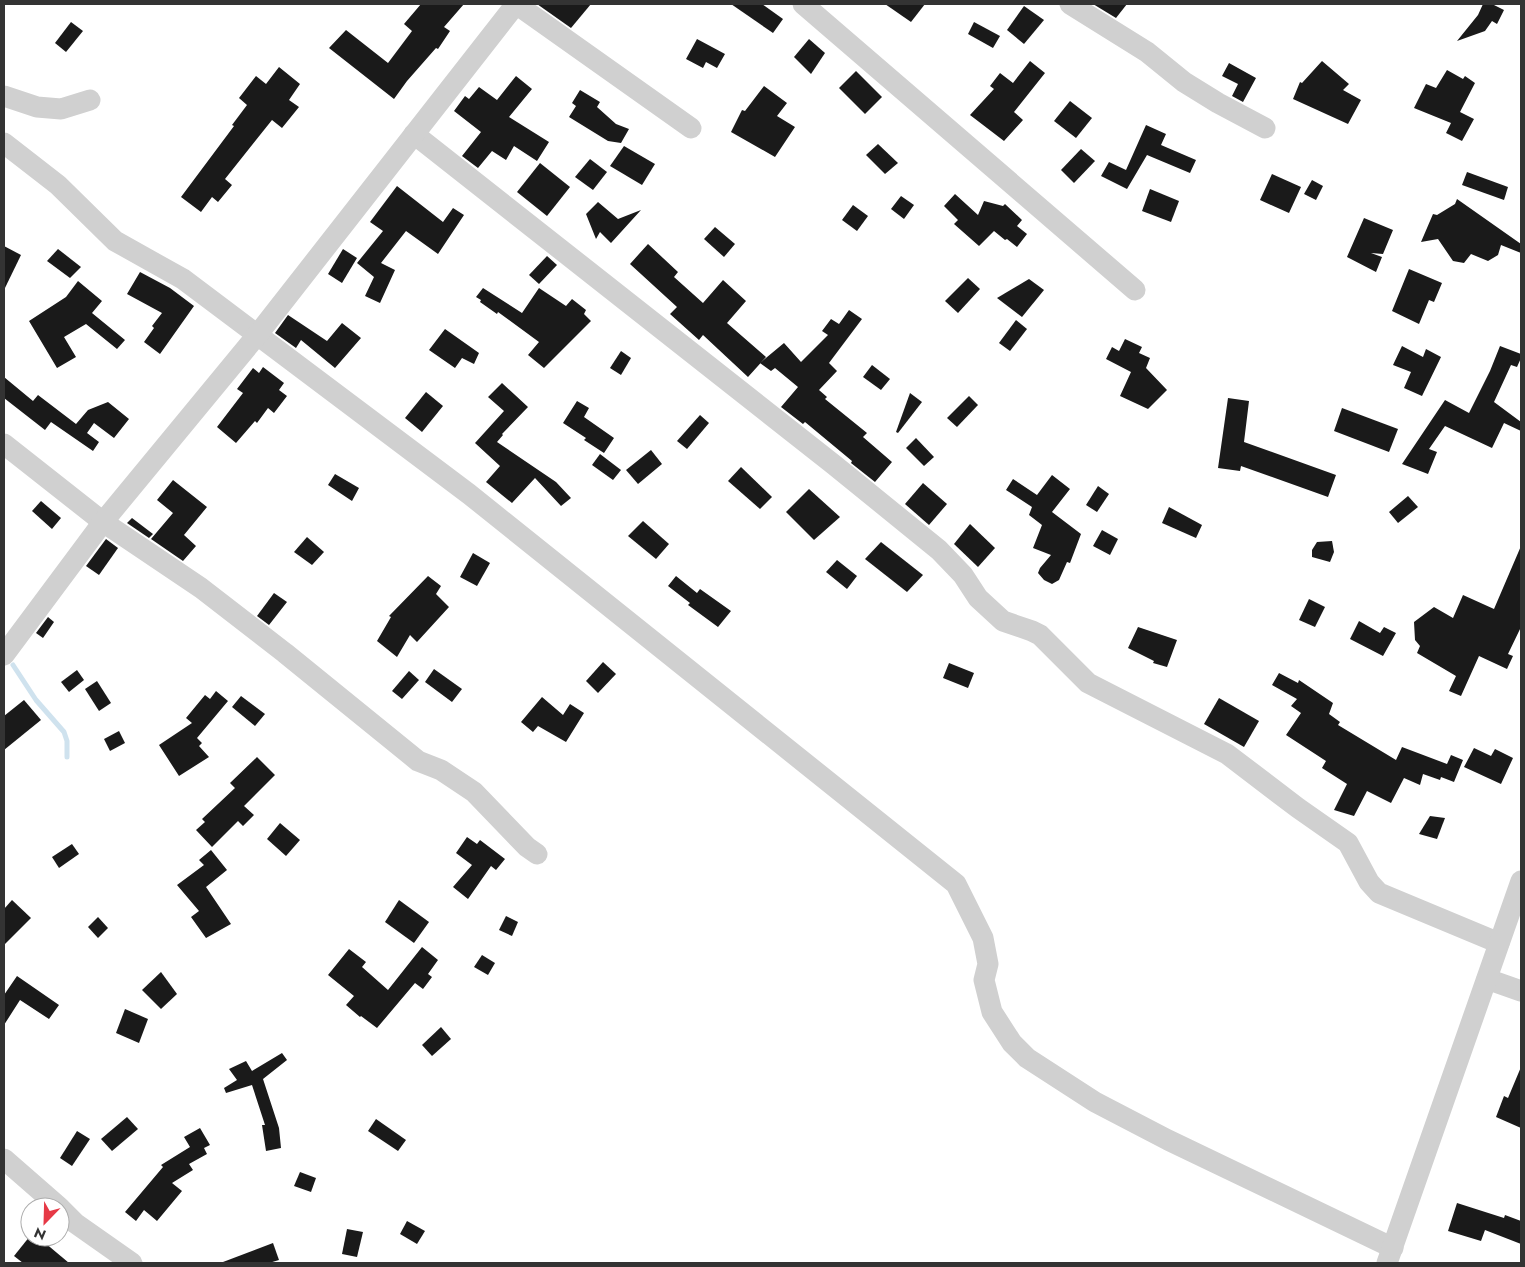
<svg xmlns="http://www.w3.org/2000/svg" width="1525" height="1267" font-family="Jost,sans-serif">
	<rect width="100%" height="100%" fill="#fff"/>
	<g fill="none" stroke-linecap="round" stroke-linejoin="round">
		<path stroke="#cfe2ee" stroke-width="5" d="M13,665L36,700L64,732L67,741V757"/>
	</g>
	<g fill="#1a1a1a">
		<path d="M421,4H464L444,27L450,31L438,49L436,48L407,81L394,99L329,48L346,30L388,63L412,31L404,24Z"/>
		<path d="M537,4H591L571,28Z"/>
		<path d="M731,4H762L783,19L773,33Z"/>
		<path d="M885,4H925L911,22Z"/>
		<path d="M1093,4H1127L1116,18Z"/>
		<path d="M1483,4H1492L1504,10L1497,24L1492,21L1485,31L1457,41L1478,15Z"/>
		<path d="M1024,6L1044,20L1024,44L1007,30Z"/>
		<path d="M71,22L83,31L66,52L55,43Z"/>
		<path d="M974,22L1000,36L993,48L968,34Z"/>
		<path d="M697,39L725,54L717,68L706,62L703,68L686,59Z"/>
		<path d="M809,39L825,53L811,74L794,57Z"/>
		<path d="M1030,61L1045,73L1014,112L1023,120L1004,141L970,115L994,89L990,86L1000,73L1013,83Z"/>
		<path d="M1322,61L1349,84L1343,90L1361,100L1348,124L1293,99L1300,82L1302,83Z"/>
		<path d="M1229,63L1256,78L1243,102L1232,96L1238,84L1222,76Z"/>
		<path d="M279,67L300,84L289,100L299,107L282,128L272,120L225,179L232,185L218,202L212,197L201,212L181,197L234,126L232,125L247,105L239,98L256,76L266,84Z"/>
		<path d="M1447,70L1463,79L1465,76L1475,83L1460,112L1474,119L1462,141L1446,133L1451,123L1414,108L1426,84L1436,88Z"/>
		<path d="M856,71L882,97L865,114L839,88Z"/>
		<path d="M516,76L532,89L509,117L549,142L537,161L514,146L506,160L492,151L478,168L462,156L481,132L454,111L465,96L469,99L479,87L497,100Z"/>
		<path d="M764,86L787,103L777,116L795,127L775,157L731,132L742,110L745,111Z"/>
		<path d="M580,90L600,102L597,107L616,124L629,129L621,143L608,141L569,117L576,106L572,103Z"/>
		<path d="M1070,101L1092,118L1076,138L1054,121Z"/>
		<path d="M1146,125L1166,134L1161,145L1196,160L1190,173L1147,155L1127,189L1101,176L1109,162L1126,170Z"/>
		<path d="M878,144L898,163L885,174L866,155Z"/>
		<path d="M624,146L655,164L642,185L610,166Z"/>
		<path d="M1081,149L1095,161L1074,183L1061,170Z"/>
		<path d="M590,159L607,172L593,190L575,177Z"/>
		<path d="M540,163L570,187L547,216L517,192Z"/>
		<path d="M1467,172L1508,187L1504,200L1462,185Z"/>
		<path d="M1272,174L1301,187L1289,213L1260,200Z"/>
		<path d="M1312,180L1323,186L1316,200L1304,194Z"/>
		<path d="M397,186L443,222L453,208L464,215L438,254L406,231L381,263L395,270L380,303L365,296L374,277L357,263L383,231L370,222Z"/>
		<path d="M1150,189L1179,201L1171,222L1142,211Z"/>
		<path d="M955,194L978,215L984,201L1003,206L1005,204L1022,220L1017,226L1027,234L1017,247L1007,239L1005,240L994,231L979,246L954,224L958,220L944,206Z"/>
		<path d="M901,196L914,205L904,219L891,209Z"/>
		<path d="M1457,199L1521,244V253L1501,245L1498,255L1488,261L1471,254L1464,263L1453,261L1438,239L1421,242L1433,214L1437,215L1455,204Z"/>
		<path d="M598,202L618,219L641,210L611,243L600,232L596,239L586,214Z"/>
		<path d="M853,205L868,216L857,231L842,220Z"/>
		<path d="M1364,218L1393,230L1383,254L1371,253L1382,257L1376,272L1347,257Z"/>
		<path d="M715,227L735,244L724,257L704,239Z"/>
		<path d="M648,244L678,272L674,277L703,303L723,280L746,301L727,323L766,357L748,377L703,335L699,340L670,314L677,307L630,264Z"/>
		<path d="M4,246L21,255L4,290Z"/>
		<path d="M58,249L81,267L70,278L47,261Z"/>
		<path d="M343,249L357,258L342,283L328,274Z"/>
		<path d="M547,256L557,265L539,284L529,275Z"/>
		<path d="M1409,269L1442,283L1434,302L1429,300L1419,324L1392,311Z"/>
		<path d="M140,272L170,288L194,306L160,354L144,342L154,328L152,326L162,313L127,294Z"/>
		<path d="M968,278L980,289L958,313L945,301Z"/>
		<path d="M1029,279L1044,290L1022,317L997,298Z"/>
		<path d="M78,281L102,301L92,313L125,340L117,349L86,324L64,337L76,357L57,368L29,321L66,297Z"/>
		<path d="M483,288L522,313L539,288L566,306L572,299L586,310L584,314L591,321L544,368L528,355L539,342L498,312L497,314L480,302L481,300L476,297Z"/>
		<path d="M849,310L862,319L829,363L837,371L819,390L827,397L825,399L867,433L863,437L892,462L875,482L851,463L852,461L805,422L803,424L781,407L798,387L775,368L771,371L760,363L784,343L801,362L828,335L822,331L831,319L839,324Z"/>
		<path d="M288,315L327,341L342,323L361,338L335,368L301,340L296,348L275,333Z"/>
		<path d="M1016,320L1027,329L1010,351L999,343Z"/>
		<path d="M445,329L479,353L474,364L462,358L455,368L429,350Z"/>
		<path d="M1125,339L1142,347L1139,353L1150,358L1146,368L1167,390L1148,409L1120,396L1131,372L1106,359L1112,347L1119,351Z"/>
		<path d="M1402,346L1423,357L1426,349L1441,357L1422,396L1404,388L1411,372L1393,365Z"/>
		<path d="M1500,346L1521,354V358L1517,367L1511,365L1494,402L1521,422V431L1504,423L1492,448L1445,426L1429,449L1437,452L1428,474L1402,464L1445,400L1469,413L1490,371Z"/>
		<path d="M621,351L631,358L621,375L610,368Z"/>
		<path d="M872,365L890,379L881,390L863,377Z"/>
		<path d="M263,367L284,383L279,390L287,396L274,413L268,408L257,423L255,421L236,443L217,427L243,393L237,389L253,368L259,373Z"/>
		<path d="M4,377L33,401L38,395L76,424L88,410L108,402L129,419L114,438L94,423L87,433L99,442L93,451L51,422L45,430L4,398Z"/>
		<path d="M502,383L528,407L502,434L503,435L497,442L556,482L571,498L561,506L535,478L512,503L486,482L500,466L475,443L504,411L488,397Z"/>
		<path d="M426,392L443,406L422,432L405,418Z"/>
		<path d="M910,393L922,402L898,433L896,432Z"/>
		<path d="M969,396L978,405L957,427L947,418Z"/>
		<path d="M1228,398L1249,401L1244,442L1336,475L1328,497L1241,466L1240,471L1218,468Z"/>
		<path d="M577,401L589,408L584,417L614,438L604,453L584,440L586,438L563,423Z"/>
		<path d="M1342,408L1398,429L1389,452L1334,431Z"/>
		<path d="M700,415L709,423L687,449L677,441Z"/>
		<path d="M916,438L934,457L924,466L906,448Z"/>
		<path d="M651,450L662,464L638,484L626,470Z"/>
		<path d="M600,454L621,470L613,480L592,465Z"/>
		<path d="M741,467L772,497L760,509L728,481Z"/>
		<path d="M335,474L359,488L352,501L328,485Z"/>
		<path d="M1052,475L1070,489L1052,512L1081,534L1070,563L1067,562L1059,580L1052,584L1044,580L1038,573L1040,568L1051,555L1033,548L1042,525L1029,515L1032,507L1006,490L1013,479L1037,495Z"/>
		<path d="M173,480L207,507L184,535L196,546L183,561L151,539L173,513L157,500Z"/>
		<path d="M923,483L947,504L929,525L905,504Z"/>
		<path d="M1098,486L1109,494L1097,512L1086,505Z"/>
		<path d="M809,489L840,517L814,540L786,512Z"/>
		<path d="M1408,496L1418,507L1398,523L1389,512Z"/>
		<path d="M41,501L61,518L52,529L32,511Z"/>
		<path d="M1169,507L1202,525L1196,538L1162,523Z"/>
		<path d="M132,518L153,534L149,538L127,523Z"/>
		<path d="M643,521L669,544L656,559L628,536Z"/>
		<path d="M970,524L995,548L978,567L954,544Z"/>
		<path d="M1102,530L1118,539L1110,555L1093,546Z"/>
		<path d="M307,537L324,552L312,565L294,552Z"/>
		<path d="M106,539L118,548L99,575L86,566Z"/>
		<path d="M1332,541L1334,552L1330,562L1312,557V550L1317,542Z"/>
		<path d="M881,542L923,575L907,592L865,559Z"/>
		<path d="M1521,546V627L1508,654L1513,656L1507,669L1479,656L1461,696L1449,691L1456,676L1417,653L1420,646L1415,640L1414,622L1434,607L1453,618L1463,595L1494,609Z"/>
		<path d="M473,553L490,563L477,586L460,577Z"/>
		<path d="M837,560L857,576L847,589L826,572Z"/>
		<path d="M428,576L441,586L436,594L449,607L417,642L410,635L397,657L377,641L391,617L389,616Z"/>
		<path d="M676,576L697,593L700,589L731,611L718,627L688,605L690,603L668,586Z"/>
		<path d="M274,593L287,602L269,625L257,616Z"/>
		<path d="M1309,599L1325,607L1315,627L1299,620Z"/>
		<path d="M48,617L54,622L43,638L36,633Z"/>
		<path d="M1359,621L1380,633L1384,627L1396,633L1383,656L1350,639Z"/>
		<path d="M1138,627L1177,640L1167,667L1153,663L1154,661L1128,648Z"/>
		<path d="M603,662L616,674L598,693L586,681Z"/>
		<path d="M949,663L974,673L968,688L943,678Z"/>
		<path d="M434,669L462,689L452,702L425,682Z"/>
		<path d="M77,670L84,680L69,692L61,682Z"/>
		<path d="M409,671L419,680L402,699L392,691Z"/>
		<path d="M1279,673L1298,683L1299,680L1333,703L1329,714L1340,722L1338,725L1396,760L1402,747L1447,764L1451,755L1463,760L1454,782L1441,777L1440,780L1423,774L1420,785L1404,778L1391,803L1367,791L1354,816L1334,810L1347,784L1322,768L1326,761L1286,735L1301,713L1291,706L1297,699L1272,685Z"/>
		<path d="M97,681L111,703L99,711L85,689Z"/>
		<path d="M216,691L228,701L197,738L202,743L199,746L209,757L179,776L159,745L192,723L186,718L205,695L210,699Z"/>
		<path d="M241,696L265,714L255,726L232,707Z"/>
		<path d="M542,697L563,715L570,704L584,713L566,742L538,726L533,732L521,722Z"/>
		<path d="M1219,698L1259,721L1244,747L1204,724Z"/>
		<path d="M24,700L41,720L4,750V716Z"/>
		<path d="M119,731L125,743L110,751L104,739Z"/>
		<path d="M1474,748L1491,756L1495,749L1513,758L1501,784L1464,767Z"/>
		<path d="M257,757L275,775L244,806L254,815L243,826L238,821L212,847L196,830L205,822L202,819L235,788L230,783Z"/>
		<path d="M1430,816L1445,818L1437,839L1419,834Z"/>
		<path d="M280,823L300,840L286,856L267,839Z"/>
		<path d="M467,837L477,844L480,840L505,859L496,870L491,866L468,899L453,887L472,865L456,853Z"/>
		<path d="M72,844L79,854L59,868L52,857Z"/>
		<path d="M211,850L227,870L206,887L231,924L206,938L191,917L199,911L177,885L204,865L199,860Z"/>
		<path d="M12,900L31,918L4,945V909Z"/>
		<path d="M399,900L429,922L414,943L385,922Z"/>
		<path d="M506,916L518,922L512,936L499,930Z"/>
		<path d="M98,917L108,928L98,938L88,927Z"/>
		<path d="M422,947L438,960L428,974L432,977L423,989L415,983L377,1028L361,1016L360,1017L346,1005L354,996L328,975L349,949L366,962L362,967L388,990Z"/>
		<path d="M482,955L495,963L488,975L474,967Z"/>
		<path d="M161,972L177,994L161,1009L142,990Z"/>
		<path d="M17,976L59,1005L49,1019L20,1000L4,1025V995Z"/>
		<path d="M125,1009L148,1019L139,1043L116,1033Z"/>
		<path d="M441,1027L451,1039L432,1056L422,1045Z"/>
		<path d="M282,1053L287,1060L263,1079L279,1128L281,1148L266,1151L262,1125H265L252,1085L226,1093L224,1088L237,1080L229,1069L246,1061L252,1071Z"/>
		<path d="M1521,1067V1128L1496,1117L1504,1096L1508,1098Z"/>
		<path d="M127,1117L138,1129L112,1151L101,1139Z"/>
		<path d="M376,1119L406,1140L398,1151L368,1131Z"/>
		<path d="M200,1128L210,1145L204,1148L207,1154L189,1164L193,1170L172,1183L182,1191L157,1221L144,1210L136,1221L125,1212L163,1167L161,1165L190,1147L184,1137Z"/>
		<path d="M77,1131L90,1139L72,1166L60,1158Z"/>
		<path d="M300,1172L316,1178L311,1192L294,1186Z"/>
		<path d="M1457,1203L1504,1218L1505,1215L1521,1221V1244L1485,1230L1481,1241L1448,1231Z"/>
		<path d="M407,1221L425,1231L417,1244L400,1234Z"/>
		<path d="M347,1229L363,1232L357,1257L342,1254Z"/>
		<path d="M30,1236L38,1237L69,1263H23L14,1256Z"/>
		<path d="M273,1243L279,1260L269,1263H223V1262Z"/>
	</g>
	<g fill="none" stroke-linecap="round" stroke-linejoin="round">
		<g stroke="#d0d0d0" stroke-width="21">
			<path d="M516,4L691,128"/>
			<path d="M803,4L1135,290"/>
			<path d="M1070,4L1147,52L1184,82L1218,103L1265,128"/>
			<path d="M4,96L37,107L61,109L90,100"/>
			<path d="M414,134L833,464L939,550L963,575L978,598L1003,621L1032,631L1040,635L1088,683L1227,754L1298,808L1348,843L1369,882L1379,893L1499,943"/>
			<path d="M4,143L58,185L115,241L183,279L469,494L956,884L983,938L988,964L984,980L992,1012L1012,1043L1027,1058L1095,1102L1168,1140L1393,1248"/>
			<path d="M4,444L103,522L201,588L285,653L418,761L441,770L474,792L527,847L537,854"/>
			<path d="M4,655L103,522L258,334L516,4"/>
			<path d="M1487,979L1521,991"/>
			<path d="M4,1159L59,1207"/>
			<path d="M60,1208L75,1223L132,1263"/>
			<path d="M1387,1263L1521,881"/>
		</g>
	</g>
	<rect width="1525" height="1267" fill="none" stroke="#333333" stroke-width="10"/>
	<g transform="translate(45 1222) rotate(203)"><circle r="24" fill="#ffffff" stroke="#adadad"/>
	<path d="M0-4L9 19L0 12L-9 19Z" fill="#e63946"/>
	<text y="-8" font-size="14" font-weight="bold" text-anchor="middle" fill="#333333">N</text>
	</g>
</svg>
